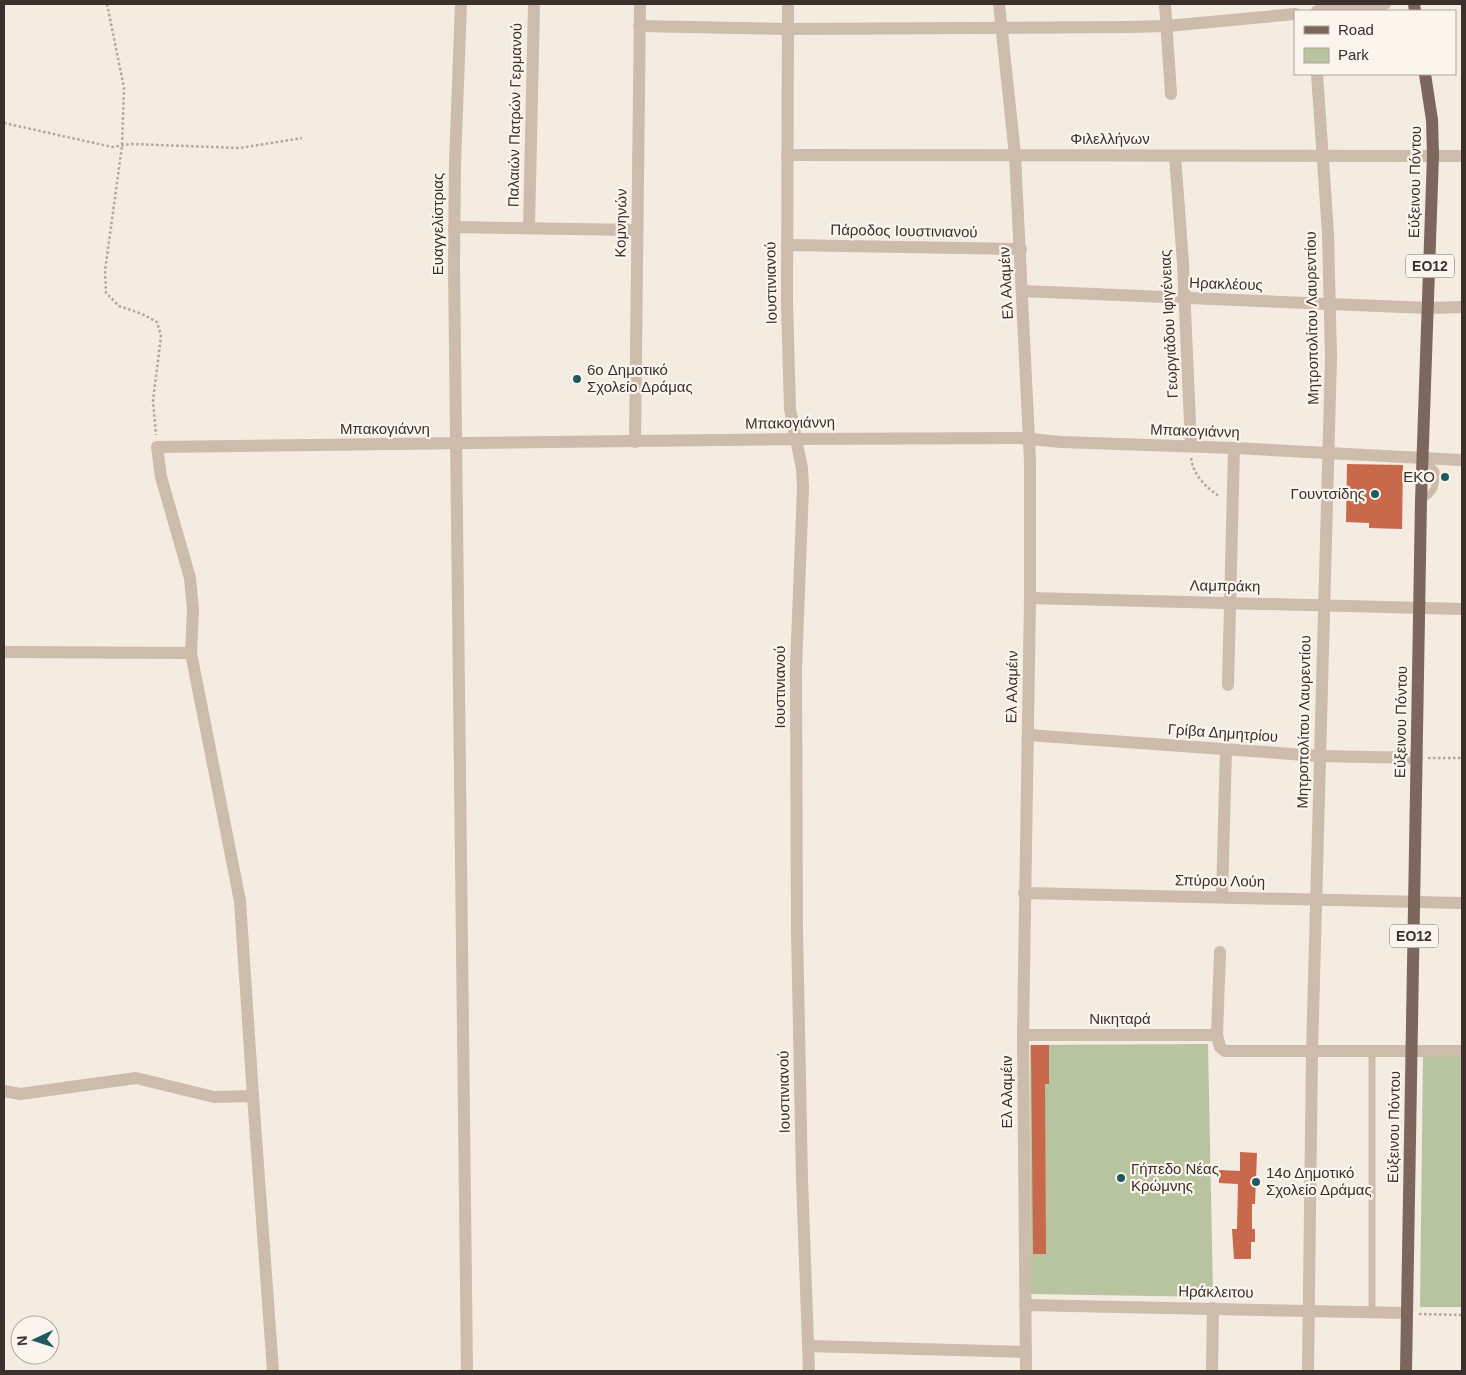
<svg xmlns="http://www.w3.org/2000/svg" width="1466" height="1375" font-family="Helvetica,sans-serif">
	<rect width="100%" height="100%" fill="#f4ebe1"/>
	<g fill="#b8c4a0">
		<path d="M1208,1044L1213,1297L1031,1294L1030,1045Z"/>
		<path d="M1423,1054L1462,1055V1307H1420Z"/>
	</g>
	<g fill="#c8694b">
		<path d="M1347,464L1403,465L1402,529L1369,528V523L1346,522Z"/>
		<path d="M1031,1045H1049V1084H1045L1046,1254H1033Z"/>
		<path d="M1240,1152L1257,1153L1255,1204H1252V1229H1255V1242H1251V1259H1234L1232,1229H1237L1238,1184L1219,1183V1170L1240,1171Z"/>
	</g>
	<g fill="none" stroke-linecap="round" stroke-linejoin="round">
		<g stroke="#b9a596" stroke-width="2.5" stroke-dasharray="2.5 2.5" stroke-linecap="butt">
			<path d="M107,4L124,88L122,146L105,271L106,293L119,306L142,314L157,322L161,336L153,401L156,435"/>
			<path d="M4,123L112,147L131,144L240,148L302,138"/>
			<path d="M1191,458C1193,474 1206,488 1219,496"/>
			<path d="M1428,758H1462"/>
			<path d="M1419,1314L1462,1315"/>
		</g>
		<g stroke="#cdbbac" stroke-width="7">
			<path d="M1421,501C1435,492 1436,487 1436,471L1424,459"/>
			<path d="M1372,1052V1312"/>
		</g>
		<g stroke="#cdbbac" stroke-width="12">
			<path d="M461,4L455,163L454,265L467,1371"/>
			<path d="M1165,4L1171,94"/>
			<path d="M1317,11L1385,4"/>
			<path d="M639,26L788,29L1128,27L1167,26L1295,14"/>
			<path d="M787,155L1462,156"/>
			<path d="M1175,156L1183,263L1191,446"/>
			<path d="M454,227L637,230"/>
			<path d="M529,228L534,4"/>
			<path d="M787,245L1021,249"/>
			<path d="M1023,291L1330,304L1429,308L1462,307"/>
			<path d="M635,442L640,4"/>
			<path d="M1423,458L1462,460"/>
			<path d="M1030,598L1462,609"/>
			<path d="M4,652L191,653"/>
			<path d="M1228,685L1234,448"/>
			<path d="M1028,735L1320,756L1417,758"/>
			<path d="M1024,893L1462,903"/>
			<path d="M1222,897L1226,749"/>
			<path d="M1220,952L1217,1035L1220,1047L1225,1051H1462"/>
			<path d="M1023,1035H1217"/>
			<path d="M4,1091L20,1094L136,1078L214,1097L253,1096L273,1371"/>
			<path d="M253,1096L240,901L191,653L193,610L190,578L161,477L157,447L796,439L802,468L803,488L796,668L797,930L802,1179L809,1371"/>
			<path d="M1025,1305L1407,1313"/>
			<path d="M808,1346L1026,1352"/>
			<path d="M1212,1371L1213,1308"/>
			<path d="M1308,1371L1312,1052L1331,357L1328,233L1317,74"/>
		</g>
		<g stroke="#cdbbac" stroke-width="12">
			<path d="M788,4L787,303L790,409L796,439L1020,438L1061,442L1234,448L1423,458"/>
			<path d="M999,4L1015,155L1030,461V598L1023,1035L1026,1371"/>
		</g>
		<g stroke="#7d675c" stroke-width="12">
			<path d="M1414,4L1415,11"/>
			<path d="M1406,1371L1421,501L1433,155L1432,120L1425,74"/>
		</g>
	</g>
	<g fill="#1f5a5e" stroke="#fbf5ee" stroke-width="2">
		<circle cx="577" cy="379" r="5"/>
		<circle cx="1445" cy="477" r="5"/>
		<circle cx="1375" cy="494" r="5"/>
		<circle cx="1121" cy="1178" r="5"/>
		<circle cx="1256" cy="1182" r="5"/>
	</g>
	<g text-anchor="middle" stroke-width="4.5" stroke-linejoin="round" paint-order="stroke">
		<g fill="#fbf5ee" stroke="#756b66" stroke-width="1">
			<rect x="1406" y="254.5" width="48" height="23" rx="4"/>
			<rect x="1390" y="924.5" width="48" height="23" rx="4"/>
		</g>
		<g font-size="14" font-weight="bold" fill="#3b302b">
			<text x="1430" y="271">ΕΟ12</text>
			<text x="1414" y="941">ΕΟ12</text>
		</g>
		<g font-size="15" fill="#3b302b" stroke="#fbf5ee">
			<text transform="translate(515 115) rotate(-89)" y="5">Παλαιών Πατρών Γερμανού</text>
			<text x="1110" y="144">Φιλελλήνων</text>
			<text transform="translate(1415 182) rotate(-89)" y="5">Εύξεινου Πόντου</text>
			<text transform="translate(621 223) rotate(-89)" y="5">Κομνηνών</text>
			<text transform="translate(438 224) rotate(-90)" y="5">Ευαγγελίστριας</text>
			<text transform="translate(904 231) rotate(1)" y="5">Πάροδος Ιουστινιανού</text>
			<text transform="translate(771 283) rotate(-91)" y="5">Ιουστινιανού</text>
			<text transform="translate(1006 283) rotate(-93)" y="5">Ελ Αλαμέιν</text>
			<text transform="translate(1226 284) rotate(2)" y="5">Ηρακλέους</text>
			<text transform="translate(1312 318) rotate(-91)" y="5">Μητροπολίτου Λαυρεντίου</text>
			<text transform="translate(1169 324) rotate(-93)" y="5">Γεωργιάδου Ιφιγένειας</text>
			<text transform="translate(790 423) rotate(-1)" y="5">Μπακογιάννη</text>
			<text x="385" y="434">Μπακογιάννη</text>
			<text transform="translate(1195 431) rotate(2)" y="5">Μπακογιάννη</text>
			<text transform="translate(1225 586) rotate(1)" y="5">Λαμπράκη</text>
			<text transform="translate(780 687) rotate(-90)" y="5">Ιουστινιανού</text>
			<text transform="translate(1012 687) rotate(-89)" y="5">Ελ Αλαμέιν</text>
			<text transform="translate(1304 722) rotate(-89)" y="5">Μητροπολίτου Λαυρεντίου</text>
			<text transform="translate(1401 722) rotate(-89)" y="5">Εύξεινου Πόντου</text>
			<text transform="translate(1223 733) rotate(4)" y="5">Γρίβα Δημητρίου</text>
			<text transform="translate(1220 881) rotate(1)" y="5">Σπύρου Λούη</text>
			<text x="1120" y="1024">Νικηταρά</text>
			<text transform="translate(784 1092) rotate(-91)" y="5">Ιουστινιανού</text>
			<text transform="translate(1007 1092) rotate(-90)" y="5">Ελ Αλαμέιν</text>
			<text transform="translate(1394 1127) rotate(-89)" y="5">Εύξεινου Πόντου</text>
			<text transform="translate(1216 1292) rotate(1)" y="5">Ηράκλειτου</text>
		</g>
		<g font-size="15" fill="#3b302b" stroke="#fbf5ee" text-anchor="start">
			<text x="587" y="375">6o Δημοτικό<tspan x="587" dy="17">Σχολείο Δράμας</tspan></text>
			<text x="1435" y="482" text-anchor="end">EKO</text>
			<text x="1365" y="499" text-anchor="end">Γουντσίδης</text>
			<text x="1131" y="1174">Γήπεδο Νέας<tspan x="1131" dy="17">Κρώμνης</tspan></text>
			<text x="1266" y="1178">14ο Δημοτικό<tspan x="1266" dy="17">Σχολείο Δράμας</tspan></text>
		</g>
	</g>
	<rect width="1466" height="1375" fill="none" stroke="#3b302b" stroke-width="10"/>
	<rect x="1294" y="10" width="162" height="65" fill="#fbf5ee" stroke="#aea6a0"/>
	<rect x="1304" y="26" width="25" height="8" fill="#7d675c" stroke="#aea6a0"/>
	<text x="1338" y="35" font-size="15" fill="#3b302b">Road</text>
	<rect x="1304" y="48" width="25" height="15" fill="#b8c4a0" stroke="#aea6a0"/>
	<text x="1338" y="60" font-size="15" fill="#3b302b">Park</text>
	<g transform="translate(35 1340) rotate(266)"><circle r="24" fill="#fbf5ee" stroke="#aea6a0"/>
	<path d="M0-4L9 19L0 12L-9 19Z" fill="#1f5a5e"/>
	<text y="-8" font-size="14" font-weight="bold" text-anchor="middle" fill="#3b302b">N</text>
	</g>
</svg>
